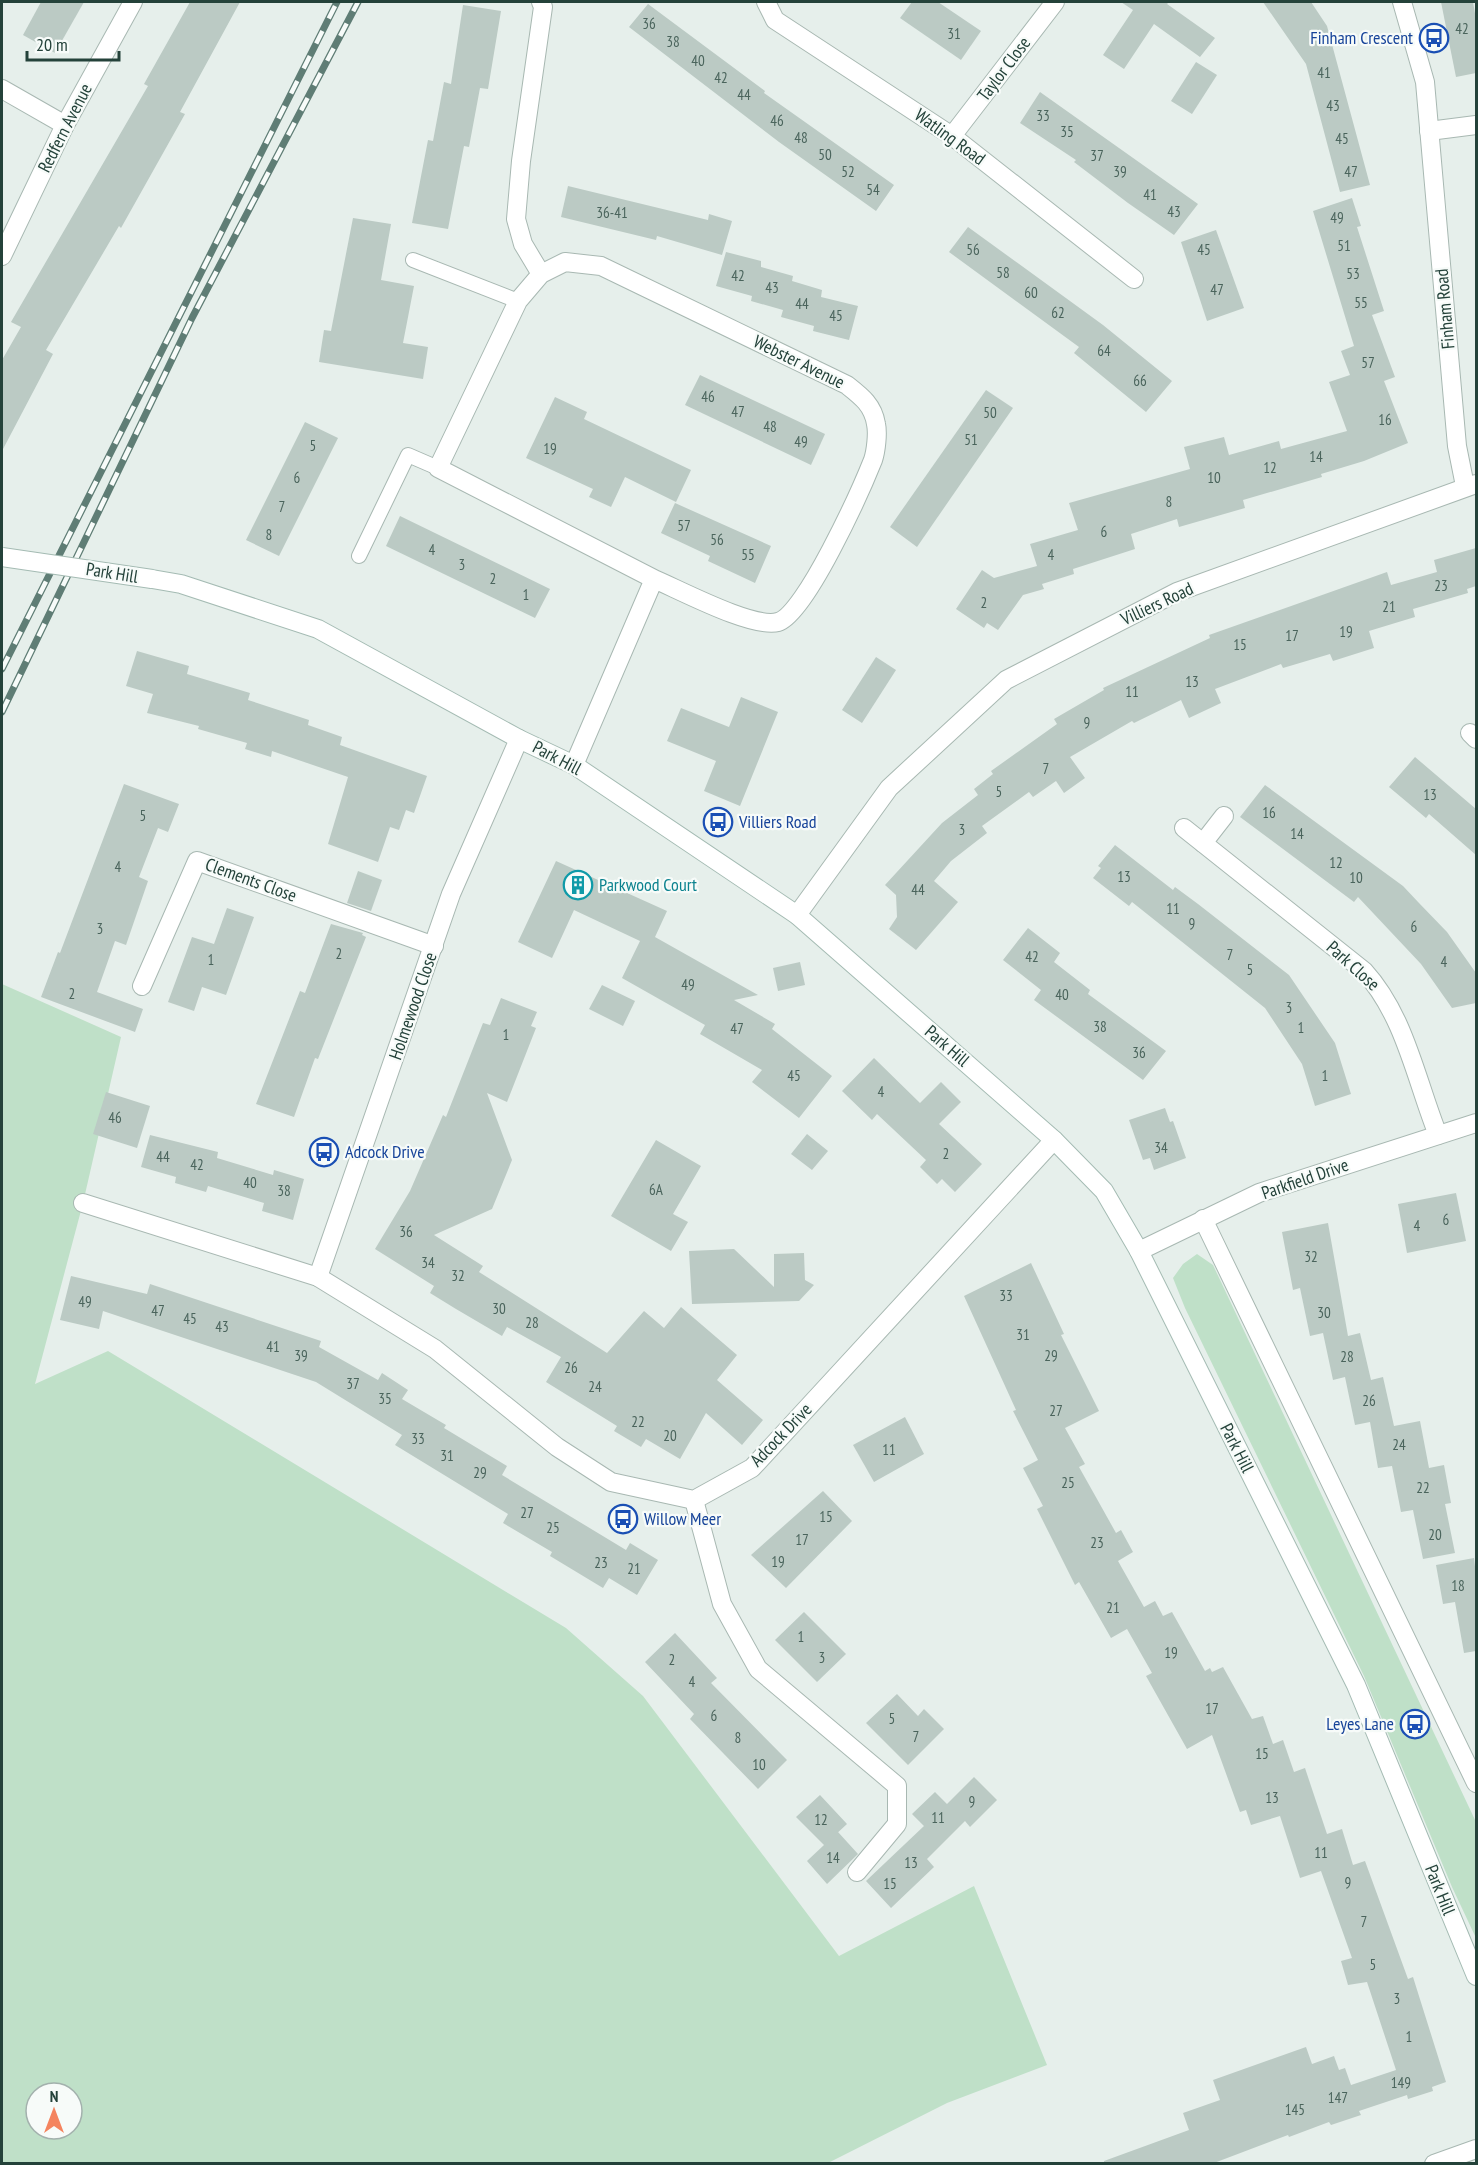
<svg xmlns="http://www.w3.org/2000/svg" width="1478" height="2165" font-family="'PT Sans Narrow',sans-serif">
	<rect width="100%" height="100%" fill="#e6efeb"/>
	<g fill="#bfe0c8" fill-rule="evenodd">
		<path d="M2,984L121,1037L83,1203L35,1384L108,1351L566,1628L643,1696L839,1956L974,1886L1047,2065L947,2103L828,2163H2ZM36,2093H72V2129H36Z"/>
		<path d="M1197,1254L1213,1265L1476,1822V1938L1452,1887L1364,1676L1185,1308L1173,1278L1183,1264Z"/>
	</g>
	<g fill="#bbcac4">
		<path d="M41,2H84L55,53L23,35Z"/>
		<path d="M190,2H240L180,112L185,114L121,228L119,226L46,350L53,354L2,451V360L21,327L11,322L148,86L144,84Z"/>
		<path d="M912,2H938L981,31L961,60L900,18Z"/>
		<path d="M1121,2H1169L1167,4L1215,38L1200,57L1154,24L1124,69L1103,55L1133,10Z"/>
		<path d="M1263,2H1311L1327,26L1370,185L1340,192L1306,64Z"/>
		<path d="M1441,2H1473L1476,19V73L1456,77Z"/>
		<path d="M648,4L765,91L764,93L894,185L876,211L779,142L629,27Z"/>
		<path d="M463,5L501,11L488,89L480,88L469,147L464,146L448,229L412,223L428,140L433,141L444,82L451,84Z"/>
		<path d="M1196,62L1217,75L1192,114L1171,101Z"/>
		<path d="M1040,92L1198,204L1174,235L1128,203L1074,162L1076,160L1020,123Z"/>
		<path d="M568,186L708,220L709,214L732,221L722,255L657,236L656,240L561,217Z"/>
		<path d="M1352,198L1361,226L1357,227L1384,311L1372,315L1395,377L1384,381L1408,443L1364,461L1321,474L1322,477L1243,500L1245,508L1179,527L1177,519L1131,534L1135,549L1073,569L1074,574L1042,584L1044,589L1023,595L998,630L987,623L984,628L956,609L982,570L994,578L1037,566L1030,544L1078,530L1069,503L1190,469L1184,447L1224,437L1229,455L1279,441L1281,449L1347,431L1329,382L1350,375L1341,351L1354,346L1313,211Z"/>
		<path d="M353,218L391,224L381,280L414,286L403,343L428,347L423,379L319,362L324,330L331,331Z"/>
		<path d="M968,227L1103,325L1172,381L1146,412L1074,353L1079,347L949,252Z"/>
		<path d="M1216,230L1244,308L1207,321L1181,242Z"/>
		<path d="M726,252L761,261V267L793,276L792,281L822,290L821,297L858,306L849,340L813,331L814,326L781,317L783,310L751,301L752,296L716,286Z"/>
		<path d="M700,375L825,434L811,465L685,405Z"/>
		<path d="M986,390L1013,408L917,547L890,527Z"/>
		<path d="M555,397L587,412L584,419L691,470L676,502L625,477L611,507L589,497L593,489L526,458Z"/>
		<path d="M305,422L338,438L279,556L246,540Z"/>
		<path d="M675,503L771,546L755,583L708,561L710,556L661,533Z"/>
		<path d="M400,516L550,589L535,618L386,546Z"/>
		<path d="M1476,548V586L1467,589L1468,593L1413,609L1415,617L1369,631L1374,648L1333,661L1330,654L1283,668L1281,664L1215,689L1221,703L1189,718L1181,700L1134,723L1132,721L1070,757L1085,778L1064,793L1056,781L1033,797L1029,792L982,826L987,833L951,861L934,881L958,902L916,950L889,929L897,917L896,895L885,885L942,823L978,795L974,789L993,774L991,771L1057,724L1054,719L1104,690L1103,688L1210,638L1209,635L1387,572L1391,585L1437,572L1434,560Z"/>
		<path d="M137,651L189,666L187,674L250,693L248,700L309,720L308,725L342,737L340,745L427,776L414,813L406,810L399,830L390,827L378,862L328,844L348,777L272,751L271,757L245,749L247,743L198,729L199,726L147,713L153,694L126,686Z"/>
		<path d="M876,657L896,670L862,723L842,710Z"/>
		<path d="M741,697L778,712L740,806L704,791L716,761L667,741L681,708L729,727Z"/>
		<path d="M1415,757L1476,809V855L1429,814L1426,818L1389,787Z"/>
		<path d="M124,784L179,804L168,832L158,828L139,877L148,881L126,945L115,941L97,992L143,1009L135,1032L41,997L58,952L60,953Z"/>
		<path d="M1265,785L1403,886L1419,903L1447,932L1476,973V1003L1452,1008L1421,964L1358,897L1354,902L1240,817Z"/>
		<path d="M1115,845L1173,890L1175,887L1198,904L1289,975L1335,1043L1351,1094L1315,1106L1302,1064L1265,1008L1132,902L1129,906L1093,878L1101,868L1098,866Z"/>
		<path d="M556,861L667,911L655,937L758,995L734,1000L775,1024L772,1029L832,1076L799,1118L752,1082L762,1070L700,1034L705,1025L622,978L640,941L574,910L552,958L518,942Z"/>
		<path d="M358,871L382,880L371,911L347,903Z"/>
		<path d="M227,908L254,917L226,995L202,987L194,1011L168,1002L192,937L214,944Z"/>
		<path d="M331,924L363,933L362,935L366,937L318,1059L315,1058L294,1117L256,1104L300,991L305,993Z"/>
		<path d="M1028,928L1060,953L1054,962L1090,990L1088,994L1166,1051L1143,1080L1034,1000L1041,990L1003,960Z"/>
		<path d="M800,962L805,985L778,991L773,968Z"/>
		<path d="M602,985L635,1001L623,1026L589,1009Z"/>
		<path d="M501,998L537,1012L531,1026L536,1028L507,1102L487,1093L512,1160L492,1209L434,1235L483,1266L479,1272L607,1353L644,1311L664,1328L681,1307L737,1355L717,1380L763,1420L742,1445L706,1413L680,1459L646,1439L641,1447L614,1431L617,1426L546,1382L561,1357L507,1327L502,1336L456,1309L430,1293L434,1286L375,1249L410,1191L443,1115L446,1117L483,1023L490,1025Z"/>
		<path d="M874,1058L920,1103L941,1082L961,1102L939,1124L982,1164L955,1192L942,1179L937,1184L920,1167L926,1160L877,1114L872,1120L842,1091Z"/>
		<path d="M106,1092L150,1106L137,1148L93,1134Z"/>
		<path d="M1165,1108L1170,1122L1173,1121L1186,1158L1154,1170L1150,1158L1143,1160L1129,1120Z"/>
		<path d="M807,1134L828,1151L812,1170L791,1154Z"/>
		<path d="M150,1135L218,1152L217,1158L273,1175L274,1170L304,1179L293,1220L262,1211L264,1203L208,1186L206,1192L175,1183L176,1177L141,1167Z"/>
		<path d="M656,1140L701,1166L673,1214L688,1222L671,1251L611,1216Z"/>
		<path d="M1456,1193L1466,1241L1407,1253L1398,1204Z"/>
		<path d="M1328,1223L1348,1336L1360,1333L1371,1380L1383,1377L1394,1426L1420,1421L1429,1468L1444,1465L1451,1503L1445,1504L1455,1553L1423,1559L1413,1510L1401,1512L1392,1466L1378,1468L1370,1422L1355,1425L1345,1377L1333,1380L1323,1333L1310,1336L1300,1288L1293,1290L1282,1232Z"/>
		<path d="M734,1249L774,1287V1254L804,1253L805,1280L814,1285L799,1301L692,1304L689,1251Z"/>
		<path d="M1031,1263L1064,1334L1061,1335L1099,1411L1065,1428L1085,1464L1079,1467L1097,1499L1116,1533L1121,1530L1133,1552L1118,1561L1144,1607L1155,1601L1163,1616L1172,1612L1205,1671L1210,1668L1212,1672L1223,1667L1252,1719L1263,1716L1273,1744L1283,1740L1294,1772L1305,1768L1327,1834L1342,1829L1353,1865L1365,1861L1408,1979L1413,1977L1446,2082L1432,2087L1433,2091L1408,2099L1407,2095L1359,2111L1361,2115L1331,2125L1329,2122L1289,2137L1288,2135L1214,2163H1104V2161L1189,2130L1183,2113L1220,2100L1213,2080L1306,2047L1312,2064L1334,2056L1339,2070L1345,2068L1351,2085L1396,2070L1367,1982L1348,1985L1341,1961L1352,1958L1321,1871L1300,1878L1280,1816L1251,1825L1246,1810L1240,1812L1212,1735L1187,1749L1146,1676L1152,1673L1127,1629L1111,1638L1079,1582L1075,1585L1037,1509L1043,1506L1023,1468L1038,1460L1013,1411L1016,1410L964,1296Z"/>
		<path d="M71,1276L147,1294L150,1284L321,1341L319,1347L378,1380L382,1373L408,1390L402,1399L446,1425L444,1428L507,1466L502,1475L626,1550L630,1543L658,1560L637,1595L609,1578L603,1588L550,1556L552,1552L503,1523L508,1514L395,1445L402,1435L316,1382L103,1311L99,1329L60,1320Z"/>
		<path d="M905,1417L924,1454L874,1482L853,1445Z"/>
		<path d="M823,1491L852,1521L786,1588L751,1555Z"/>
		<path d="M1474,1558L1476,1575V1651L1464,1653L1455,1602L1443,1604L1436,1565Z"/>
		<path d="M804,1612L846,1654L817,1682L775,1640Z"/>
		<path d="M675,1633L717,1678L711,1683L787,1760L758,1789L690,1719L694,1714L645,1662Z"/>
		<path d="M897,1694L918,1716L924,1709L944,1729L908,1765L866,1723Z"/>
		<path d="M974,1777L997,1800L970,1827L965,1821L927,1859L934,1867L891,1908L866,1881L924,1826L912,1814L935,1792L947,1804Z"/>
		<path d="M820,1795L847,1824L834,1836L838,1832L858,1854L827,1884L807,1861L824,1845L796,1817Z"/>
	</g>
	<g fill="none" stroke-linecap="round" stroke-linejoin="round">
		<g stroke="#a8b8b2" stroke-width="16">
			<g id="lane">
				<path d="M413,260L518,301"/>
				<path d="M359,556L408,455L438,468"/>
			</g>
		</g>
		<g stroke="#a8b8b2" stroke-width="20">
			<g id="street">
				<path d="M541,2L543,7L521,161L516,219L523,244L541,274"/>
				<path d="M766,2L775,20L952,136L1134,279"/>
				<path d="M1402,2L1425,82L1457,446L1465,486"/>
				<path d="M2,89L65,125"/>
				<path d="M1429,131L1476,125"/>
				<path d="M952,136L1055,2"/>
				<path d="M2,256L65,125L133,2"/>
				<path d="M1470,733L1476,739"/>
				<path d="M574,765L654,579L438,468L518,301L541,274L565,262L601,266L847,385C861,396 873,405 876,424C878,433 876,451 873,460C861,490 805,615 778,622C753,629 680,590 654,579"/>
				<path d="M1184,828L1364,971C1405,1016 1416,1080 1438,1135"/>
				<path d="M1203,843L1224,816"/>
				<path d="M797,915L889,788L1006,680L1177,592L1476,484"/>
				<path d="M142,986L197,861L434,946"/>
				<path d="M83,1203L318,1277L435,1349L557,1447L611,1482L694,1500L752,1468L1054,1140"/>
				<path d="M1203,1219L1476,1783"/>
				<path d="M1139,1251L1259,1193L1476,1123"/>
				<path d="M318,1277L451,894L519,739"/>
				<path d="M694,1500L722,1604L758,1669L897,1786V1824L857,1872"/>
				<path d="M1434,2164L1476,2149"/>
			</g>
		</g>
		<g stroke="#a4bbb3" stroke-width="20">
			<path id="secondary" d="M152,579L181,584L318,629L519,739L574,765L797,915L1054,1140L1104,1191L1139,1251L1356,1685L1476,1976"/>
		</g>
		<use href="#lane" stroke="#fff" stroke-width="14"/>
		<use href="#street" stroke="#fff" stroke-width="18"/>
		<use href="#secondary" stroke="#fff" stroke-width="18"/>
		<g stroke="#5f7d75" stroke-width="7">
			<g id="rail">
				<path d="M2,669L337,2"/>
				<path d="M2,712L192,318L358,2"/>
			</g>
		</g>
		<use href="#rail" stroke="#f7fbf9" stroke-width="4.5" stroke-dasharray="14" stroke-linecap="butt"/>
		<g stroke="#a4bbb3" stroke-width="20" stroke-linecap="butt">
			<path id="secondary-bridge" d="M2,557L152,579"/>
		</g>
		<use href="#secondary-bridge" stroke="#fff" stroke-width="18"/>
	</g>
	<defs>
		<g id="bus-ring" transform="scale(1.5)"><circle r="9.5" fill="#f7fbf9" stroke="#1a4fb4" stroke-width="1.5"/><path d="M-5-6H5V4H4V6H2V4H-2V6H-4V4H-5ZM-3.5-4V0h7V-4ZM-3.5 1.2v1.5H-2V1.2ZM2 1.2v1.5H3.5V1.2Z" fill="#1a4fb4"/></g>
		<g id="building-ring" transform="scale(1.5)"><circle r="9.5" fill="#f7fbf9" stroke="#0f9aa8" stroke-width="1.5"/><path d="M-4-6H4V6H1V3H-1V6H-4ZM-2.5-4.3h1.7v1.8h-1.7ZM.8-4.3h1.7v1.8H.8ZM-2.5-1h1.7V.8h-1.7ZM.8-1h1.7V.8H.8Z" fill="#0f9aa8"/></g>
	</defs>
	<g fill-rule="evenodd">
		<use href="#bus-ring" x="1434" y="38"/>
		<use href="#bus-ring" x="718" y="822"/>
		<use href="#building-ring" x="578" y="885"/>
		<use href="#bus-ring" x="324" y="1152"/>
		<use href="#bus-ring" x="623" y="1519"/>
		<use href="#bus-ring" x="1415" y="1724"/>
	</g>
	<g text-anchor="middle" stroke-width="4.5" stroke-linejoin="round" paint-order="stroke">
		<g font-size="15" fill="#4a645c">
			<text x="649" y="29">36</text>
			<text x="1462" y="34">42</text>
			<text x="954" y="39">31</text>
			<text x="673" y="47">38</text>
			<text x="698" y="66">40</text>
			<text x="1324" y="78">41</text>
			<text x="721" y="83">42</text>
			<text x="744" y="100">44</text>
			<text x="1333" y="111">43</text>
			<text x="1043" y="121">33</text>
			<text x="777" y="126">46</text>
			<text x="1067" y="137">35</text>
			<text x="801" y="143">48</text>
			<text x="1342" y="144">45</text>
			<text x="825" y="160">50</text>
			<text x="1097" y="161">37</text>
			<text x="848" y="177">52</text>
			<text x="1120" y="177">39</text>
			<text x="1351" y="177">47</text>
			<text x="873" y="195">54</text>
			<text x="1150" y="200">41</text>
			<text x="1174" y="217">43</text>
			<text x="612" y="218">36-41</text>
			<text x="1337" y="223">49</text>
			<text x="1344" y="251">51</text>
			<text x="973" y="255">56</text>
			<text x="1204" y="255">45</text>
			<text x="1003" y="278">58</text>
			<text x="1353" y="279">53</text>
			<text x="738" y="281">42</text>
			<text x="772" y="293">43</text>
			<text x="1217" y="295">47</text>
			<text x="1031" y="298">60</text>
			<text x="1361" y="308">55</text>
			<text x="802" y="309">44</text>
			<text x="1058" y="318">62</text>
			<text x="836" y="321">45</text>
			<text x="1104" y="356">64</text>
			<text x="1368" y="368">57</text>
			<text x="1140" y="386">66</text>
			<text x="708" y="402">46</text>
			<text x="738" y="417">47</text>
			<text x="990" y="418">50</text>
			<text x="1385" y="425">16</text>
			<text x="770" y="432">48</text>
			<text x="971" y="445">51</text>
			<text x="801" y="447">49</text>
			<text x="313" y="451">5</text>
			<text x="550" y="454">19</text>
			<text x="1316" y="462">14</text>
			<text x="1270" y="473">12</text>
			<text x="297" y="483">6</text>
			<text x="1214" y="483">10</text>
			<text x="1169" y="507">8</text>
			<text x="282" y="512">7</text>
			<text x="684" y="531">57</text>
			<text x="1104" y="537">6</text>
			<text x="269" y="540">8</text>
			<text x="717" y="545">56</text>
			<text x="432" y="555">4</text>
			<text x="748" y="560">55</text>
			<text x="1051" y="560">4</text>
			<text x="462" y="570">3</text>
			<text x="493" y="584">2</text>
			<text x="1441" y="591">23</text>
			<text x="526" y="600">1</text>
			<text x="984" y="608">2</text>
			<text x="1389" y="612">21</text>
			<text x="1346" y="637">19</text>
			<text x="1292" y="641">17</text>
			<text x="1240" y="650">15</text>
			<text x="1192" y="687">13</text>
			<text x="1132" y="697">11</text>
			<text x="1087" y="728">9</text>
			<text x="1046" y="774">7</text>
			<text x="999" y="797">5</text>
			<text x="1430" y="800">13</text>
			<text x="1269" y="818">16</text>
			<text x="143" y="821">5</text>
			<text x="962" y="835">3</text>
			<text x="1297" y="839">14</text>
			<text x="1336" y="868">12</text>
			<text x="118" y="872">4</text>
			<text x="1124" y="882">13</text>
			<text x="1356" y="883">10</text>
			<text x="918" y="895">44</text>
			<text x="1173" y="914">11</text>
			<text x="1192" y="929">9</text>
			<text x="1414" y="932">6</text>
			<text x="100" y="934">3</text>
			<text x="339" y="959">2</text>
			<text x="1230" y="960">7</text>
			<text x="1032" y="962">42</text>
			<text x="211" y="965">1</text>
			<text x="1444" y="967">4</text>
			<text x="1250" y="975">5</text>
			<text x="688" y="990">49</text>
			<text x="72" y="999">2</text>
			<text x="1062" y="1000">40</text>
			<text x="1289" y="1013">3</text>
			<text x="1100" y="1032">38</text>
			<text x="1301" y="1033">1</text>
			<text x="737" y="1034">47</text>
			<text x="506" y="1040">1</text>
			<text x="1139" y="1058">36</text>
			<text x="794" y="1081">45</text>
			<text x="1325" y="1081">1</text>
			<text x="881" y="1097">4</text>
			<text x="115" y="1123">46</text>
			<text x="1161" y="1153">34</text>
			<text x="946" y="1159">2</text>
			<text x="163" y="1162">44</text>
			<text x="197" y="1170">42</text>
			<text x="250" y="1188">40</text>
			<text x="656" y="1195">6A</text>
			<text x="284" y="1196">38</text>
			<text x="1446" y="1225">6</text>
			<text x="1417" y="1231">4</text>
			<text x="406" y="1237">36</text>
			<text x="1311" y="1262">32</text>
			<text x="428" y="1268">34</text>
			<text x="458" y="1281">32</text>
			<text x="1006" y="1301">33</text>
			<text x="85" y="1307">49</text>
			<text x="499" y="1314">30</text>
			<text x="158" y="1316">47</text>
			<text x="1324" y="1318">30</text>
			<text x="190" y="1324">45</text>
			<text x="532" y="1328">28</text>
			<text x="222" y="1332">43</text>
			<text x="1023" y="1340">31</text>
			<text x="273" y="1352">41</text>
			<text x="301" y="1361">39</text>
			<text x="1051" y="1361">29</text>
			<text x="1347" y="1362">28</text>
			<text x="571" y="1373">26</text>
			<text x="353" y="1389">37</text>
			<text x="595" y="1392">24</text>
			<text x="385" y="1404">35</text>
			<text x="1369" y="1406">26</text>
			<text x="1056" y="1416">27</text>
			<text x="638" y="1427">22</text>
			<text x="670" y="1441">20</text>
			<text x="418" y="1444">33</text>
			<text x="1399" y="1450">24</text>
			<text x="889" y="1455">11</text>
			<text x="447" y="1461">31</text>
			<text x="480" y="1478">29</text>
			<text x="1068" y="1488">25</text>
			<text x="1423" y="1493">22</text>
			<text x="527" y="1518">27</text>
			<text x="826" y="1522">15</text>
			<text x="553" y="1533">25</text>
			<text x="1435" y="1540">20</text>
			<text x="802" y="1545">17</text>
			<text x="1097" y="1548">23</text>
			<text x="778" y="1567">19</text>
			<text x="601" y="1568">23</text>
			<text x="634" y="1574">21</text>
			<text x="1458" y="1591">18</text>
			<text x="1113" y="1613">21</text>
			<text x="801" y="1642">1</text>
			<text x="1171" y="1658">19</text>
			<text x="822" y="1663">3</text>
			<text x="672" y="1665">2</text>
			<text x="692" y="1687">4</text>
			<text x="1212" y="1714">17</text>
			<text x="714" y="1721">6</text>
			<text x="892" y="1724">5</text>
			<text x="916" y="1742">7</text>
			<text x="738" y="1743">8</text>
			<text x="1262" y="1759">15</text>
			<text x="759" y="1770">10</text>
			<text x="1272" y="1803">13</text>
			<text x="972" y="1807">9</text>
			<text x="938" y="1823">11</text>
			<text x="821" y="1825">12</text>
			<text x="1321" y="1858">11</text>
			<text x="833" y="1863">14</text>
			<text x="911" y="1868">13</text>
			<text x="1348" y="1888">9</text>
			<text x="890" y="1889">15</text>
			<text x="1364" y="1927">7</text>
			<text x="1373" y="1970">5</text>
			<text x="1397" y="2004">3</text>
			<text x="1409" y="2042">1</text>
			<text x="1401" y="2088">149</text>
			<text x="1338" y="2103">147</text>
			<text x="1295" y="2115">145</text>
		</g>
		<g font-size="18" fill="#164399" stroke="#f7fbf9" text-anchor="start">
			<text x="1413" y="44" text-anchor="end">Finham Crescent</text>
			<text x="739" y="828">Villiers Road</text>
			<text x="345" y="1158">Adcock Drive</text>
			<text x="644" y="1525">Willow Meer</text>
			<text x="1394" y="1730" text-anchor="end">Leyes Lane</text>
		</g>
		<g font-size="18" fill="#24423a" stroke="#f7fbf9">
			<text transform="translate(1004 69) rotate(-53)" y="6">Taylor Close</text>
			<text transform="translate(65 128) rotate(-63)" y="6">Redfern Avenue</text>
			<text transform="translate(950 137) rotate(36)" y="6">Watling Road</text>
			<text transform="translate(1445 309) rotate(-95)" y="6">Finham Road</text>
			<text transform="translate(799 362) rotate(26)" y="6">Webster Avenue</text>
			<text transform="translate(112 573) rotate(9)" y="6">Park Hill</text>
			<text transform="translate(1157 604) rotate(-25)" y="6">Villiers Road</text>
			<text transform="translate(557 758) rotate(28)" y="6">Park Hill</text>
			<text transform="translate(251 880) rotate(20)" y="6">Clements Close</text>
			<text transform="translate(1353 966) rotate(42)" y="6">Park Close</text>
			<text transform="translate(413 1006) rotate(-71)" y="6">Holmewood Close</text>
			<text transform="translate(947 1046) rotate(41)" y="6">Park Hill</text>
			<text transform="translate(1305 1179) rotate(-19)" y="6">Parkfield Drive</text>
			<text transform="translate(781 1435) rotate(-46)" y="6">Adcock Drive</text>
			<text transform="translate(1237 1448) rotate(63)" y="6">Park Hill</text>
			<text transform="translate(1440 1890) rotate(68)" y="6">Park Hill</text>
		</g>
		<g font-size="18" fill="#0d838f" stroke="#f7fbf9" text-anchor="start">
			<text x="599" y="891">Parkwood Court</text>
		</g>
	</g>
	<rect width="1478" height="2165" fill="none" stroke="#24423a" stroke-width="6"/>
	<g transform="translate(54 2111)"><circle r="28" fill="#f7fbf9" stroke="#a3b1ad" stroke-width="1.5"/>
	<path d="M0-4.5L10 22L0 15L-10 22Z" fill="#f4845f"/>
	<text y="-9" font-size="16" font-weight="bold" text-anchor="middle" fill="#24423a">N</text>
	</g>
	<path d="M27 51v9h92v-9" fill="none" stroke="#24423a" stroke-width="3"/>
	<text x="36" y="51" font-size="18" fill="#24423a" stroke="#f7fbf9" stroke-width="4.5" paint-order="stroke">20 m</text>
</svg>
